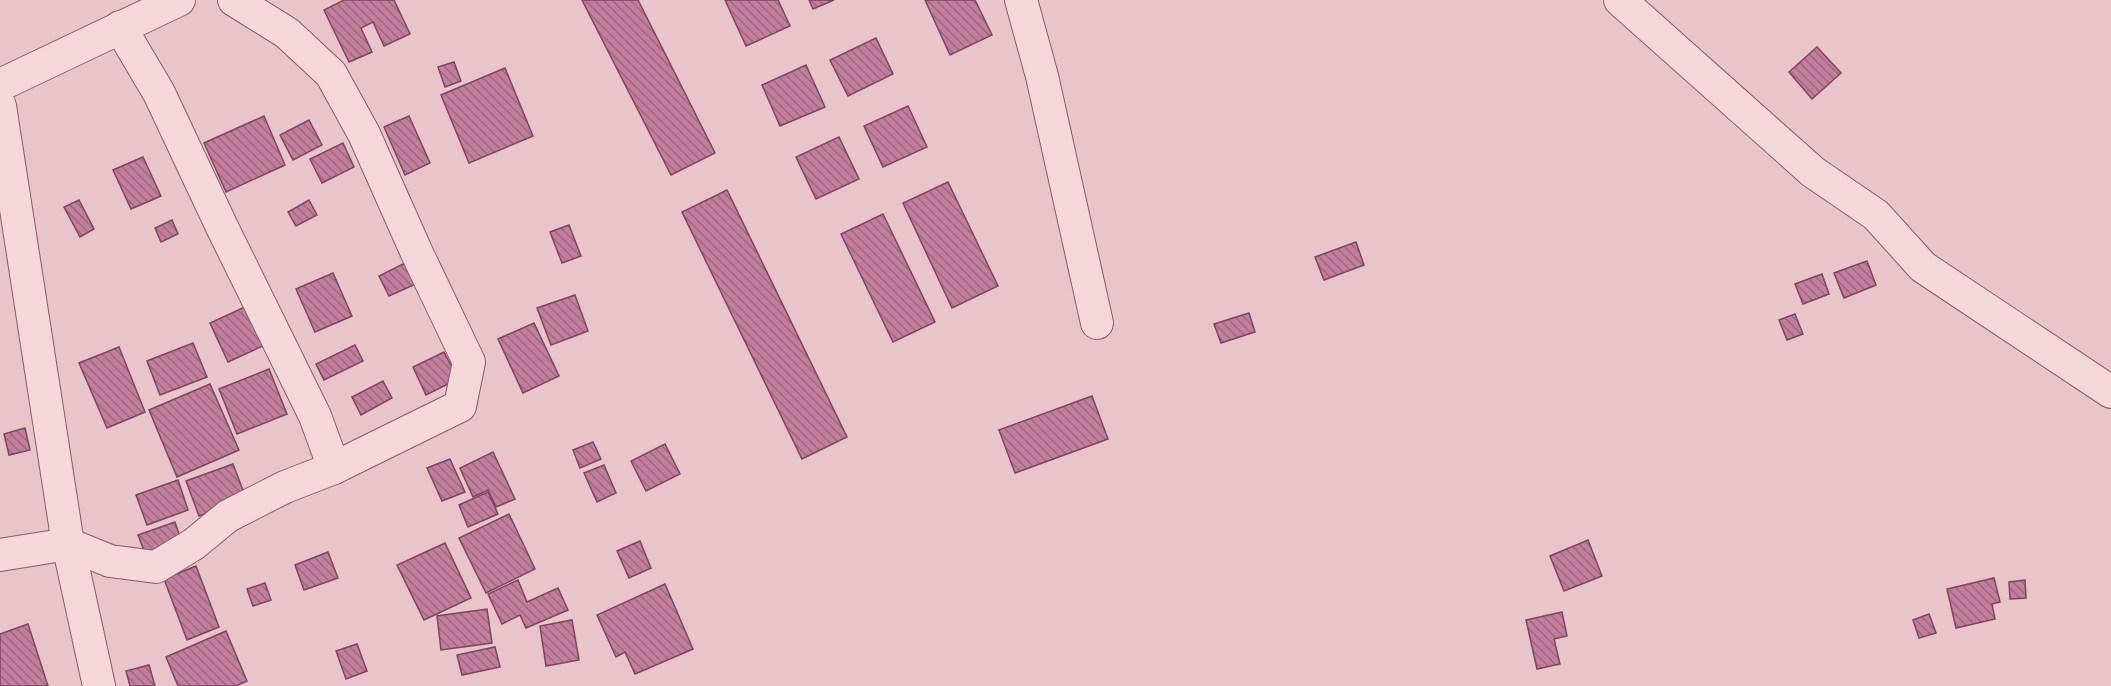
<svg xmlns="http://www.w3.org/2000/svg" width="2111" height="686" font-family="Georgia,serif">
	<defs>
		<pattern id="building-back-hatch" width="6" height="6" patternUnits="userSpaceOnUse" patternTransform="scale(1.5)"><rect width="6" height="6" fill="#c37e9d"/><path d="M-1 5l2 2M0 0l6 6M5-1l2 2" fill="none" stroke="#9f6780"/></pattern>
	</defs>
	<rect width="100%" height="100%" fill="#e9c4ca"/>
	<g fill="url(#building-back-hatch)" stroke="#7e455f" stroke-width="1.5">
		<path d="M344,0H394L410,34L384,46L373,22L361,28L372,52L349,62L324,10Z"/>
		<path d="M582,0H638L715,153L671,175Z"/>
		<path d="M725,0H778L790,26L746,46Z"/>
		<path d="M809,0H834L813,9Z"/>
		<path d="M925,0H975L992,35L950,55Z"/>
		<path d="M876,38L893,74L848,96L830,60Z"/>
		<path d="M1817,47L1841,73L1812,99L1789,72Z"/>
		<path d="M454,62L461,81L445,87L438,67Z"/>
		<path d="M806,65L825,107L780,126L762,85Z"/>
		<path d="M505,68L533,136L469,163L441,95Z"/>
		<path d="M908,106L927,147L883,167L864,126Z"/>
		<path d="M264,116L285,165L226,192L204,143Z"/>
		<path d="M409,116L430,163L405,175L384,127Z"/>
		<path d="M309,120L322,145L293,160L280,135Z"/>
		<path d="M839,137L859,179L816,199L796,157Z"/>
		<path d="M343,143L354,167L322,183L310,159Z"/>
		<path d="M143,157L161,196L131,209L113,170Z"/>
		<path d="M948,182L998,286L952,308L903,203Z"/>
		<path d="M727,190L847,437L802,459L682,212Z"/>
		<path d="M79,200L94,229L80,237L64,207Z"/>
		<path d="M309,200L317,215L296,226L288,212Z"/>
		<path d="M883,214L935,322L893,342L841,234Z"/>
		<path d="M172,220L178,234L161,242L155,228Z"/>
		<path d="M569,225L581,256L562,263L550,232Z"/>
		<path d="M1356,242L1364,265L1324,280L1315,257Z"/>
		<path d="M1867,261L1876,285L1844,298L1834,273Z"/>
		<path d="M405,263L416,284L389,296L379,276Z"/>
		<path d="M333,273L352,316L315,332L296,289Z"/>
		<path d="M1822,274L1829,294L1803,304L1795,284Z"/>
		<path d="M575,295L588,331L551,345L537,308Z"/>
		<path d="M249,305L267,344L228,362L210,323Z"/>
		<path d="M1249,313L1255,332L1221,343L1214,324Z"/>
		<path d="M1795,314L1803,334L1787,340L1779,320Z"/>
		<path d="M534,323L559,376L523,393L498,339Z"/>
		<path d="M193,343L207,377L160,395L147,361Z"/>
		<path d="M355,345L363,361L324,380L316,364Z"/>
		<path d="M119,347L145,412L107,428L79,363Z"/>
		<path d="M444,352L458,379L426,395L413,367Z"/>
		<path d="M269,369L287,414L237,434L219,389Z"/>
		<path d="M383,381L392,398L361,415L352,397Z"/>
		<path d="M210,384L239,450L177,477L149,410Z"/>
		<path d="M1092,396L1108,439L1015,473L999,430Z"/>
		<path d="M25,428L30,450L9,455L4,434Z"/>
		<path d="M593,442L601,459L580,468L573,450Z"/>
		<path d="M665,444L680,474L646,491L631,461Z"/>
		<path d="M493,452L515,499L496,507L488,490L473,497L460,468Z"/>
		<path d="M450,459L465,492L442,501L427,468Z"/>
		<path d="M233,464L246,498L199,516L186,481Z"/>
		<path d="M604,465L616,493L597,502L584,473Z"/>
		<path d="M178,480L188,510L147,525L136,495Z"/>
		<path d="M488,492L498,514L468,527L459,505Z"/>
		<path d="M509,514L535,569L486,593L459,538Z"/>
		<path d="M175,522L182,543L146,556L138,535Z"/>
		<path d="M1588,540L1602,576L1564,591L1550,556Z"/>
		<path d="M640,541L651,568L629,578L617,551Z"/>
		<path d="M445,543L471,598L424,620L397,565Z"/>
		<path d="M328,552L338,578L304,590L295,565Z"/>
		<path d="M196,566L219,627L187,640L164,579Z"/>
		<path d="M1994,578L2000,602L1992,604L1995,619L1956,628L1947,589Z"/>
		<path d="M518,580L527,602L558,588L568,610L526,628L520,615L502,624L488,594Z"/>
		<path d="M2025,580L2026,598L2010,599L2009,582Z"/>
		<path d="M265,583L271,600L253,606L247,589Z"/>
		<path d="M665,584L693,649L635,674L625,652L616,657L597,615Z"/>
		<path d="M487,609L492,643L441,650L437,616Z"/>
		<path d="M1562,612L1567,636L1554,639L1560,664L1537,669L1526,620Z"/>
		<path d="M1929,614L1936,633L1919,638L1913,620Z"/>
		<path d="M572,620L579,660L546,666L540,626Z"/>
		<path d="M28,624L48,686H0V634Z"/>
		<path d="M226,631L247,681L236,686H178L166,657Z"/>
		<path d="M357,644L367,671L346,679L336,651Z"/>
		<path d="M495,647L500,667L462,675L457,655Z"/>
		<path d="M149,665L155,686H130L126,671Z"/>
	</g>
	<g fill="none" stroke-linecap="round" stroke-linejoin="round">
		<g stroke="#825d69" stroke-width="34">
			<g id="minor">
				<path d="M1021,0L1042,76L1097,323"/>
				<path d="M1620,0L1813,172L1876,215L1923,267L2111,392"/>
				<path d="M120,27L159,93L222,227L315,416L334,468"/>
				<path d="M0,85L179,0"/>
				<path d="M0,106L68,544L99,686"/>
				<path d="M0,555L68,544L110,561L156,567L194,544L228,516L285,487L334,468L460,406L469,362L416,251L364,134L331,74L287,33L234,0"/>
			</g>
		</g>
		<use href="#minor" stroke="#f5d7db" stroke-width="32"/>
	</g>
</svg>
